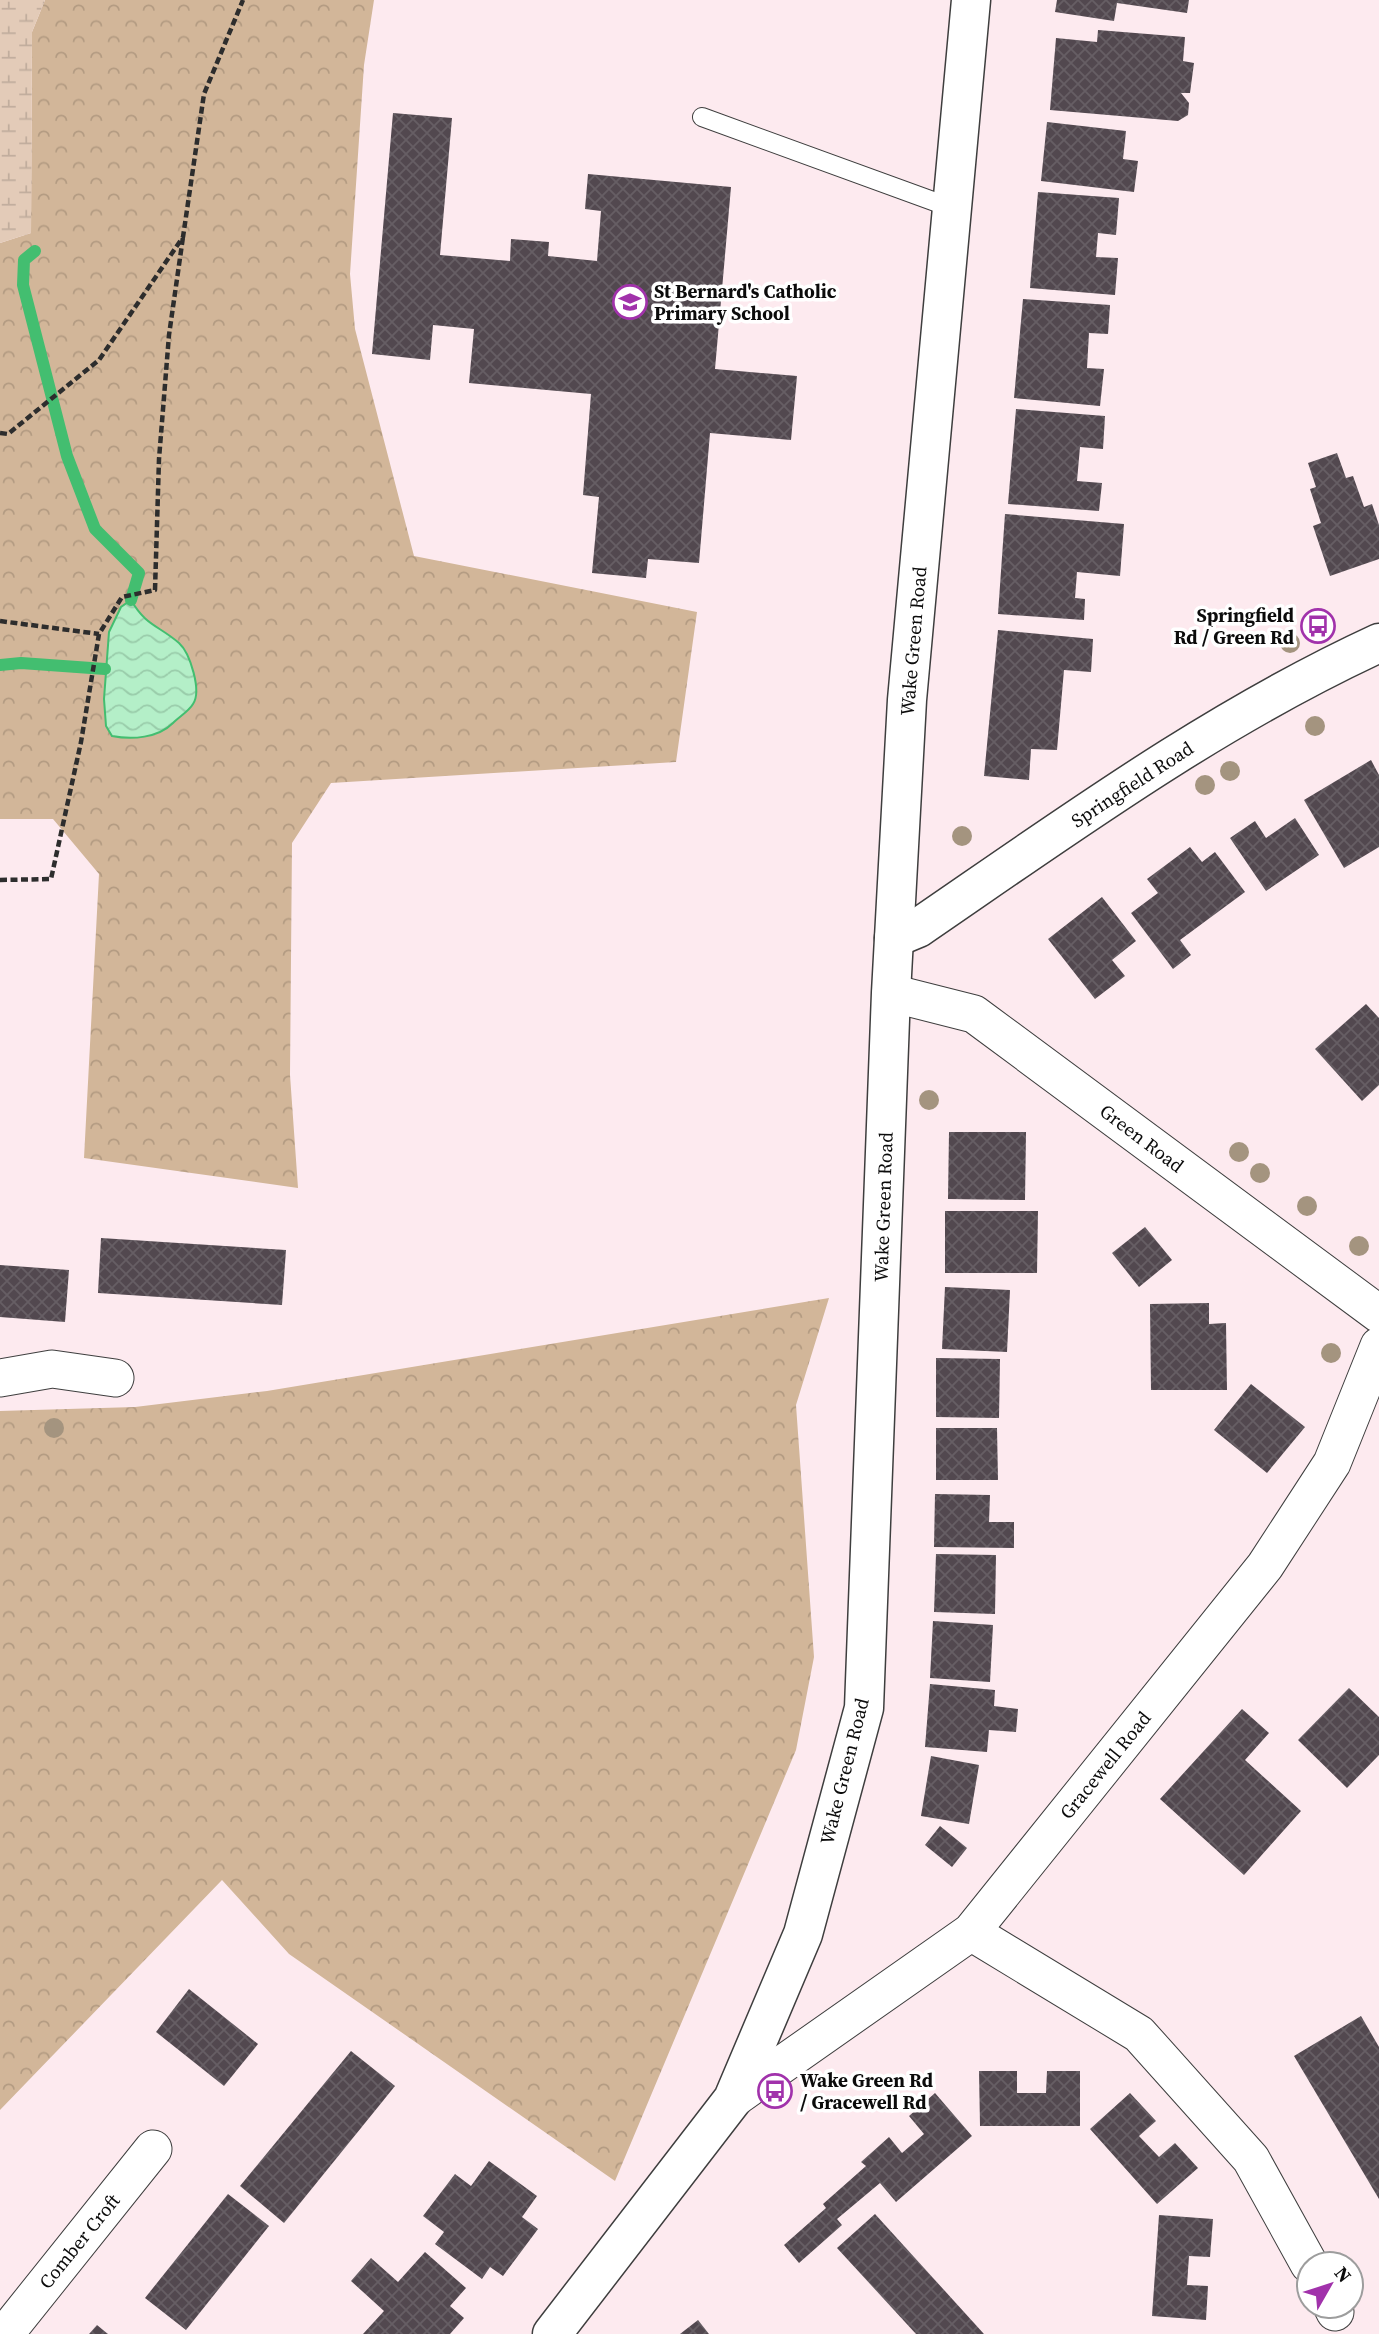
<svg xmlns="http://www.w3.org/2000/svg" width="1379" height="2334" font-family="'Source Serif 4',serif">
	<defs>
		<pattern id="forest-crowns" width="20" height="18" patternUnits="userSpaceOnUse" patternTransform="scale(1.75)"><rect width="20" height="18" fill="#d2b699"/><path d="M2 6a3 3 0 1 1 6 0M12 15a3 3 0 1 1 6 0" fill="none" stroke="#b39b82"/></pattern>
		<pattern id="wetland-marsh" width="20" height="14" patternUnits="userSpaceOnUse" patternTransform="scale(1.75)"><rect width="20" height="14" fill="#e3cbb8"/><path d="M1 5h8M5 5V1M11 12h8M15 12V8" fill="none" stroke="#c1ad9d"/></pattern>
		<pattern id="water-waves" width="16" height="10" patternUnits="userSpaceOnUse" patternTransform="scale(1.75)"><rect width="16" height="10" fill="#b4efc8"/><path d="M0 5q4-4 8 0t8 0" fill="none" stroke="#9ca"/></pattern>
		<pattern id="building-cross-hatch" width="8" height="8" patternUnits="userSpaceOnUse" patternTransform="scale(1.75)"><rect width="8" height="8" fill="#52484f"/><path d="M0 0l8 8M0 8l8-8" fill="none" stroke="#665e64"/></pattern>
	</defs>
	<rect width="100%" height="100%" fill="#fdeaef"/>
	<g fill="url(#forest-crowns)" fill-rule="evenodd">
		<path d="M45,0H374L364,65L350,274L355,329L414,556L697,612L676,762L331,783L292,843L290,1075L298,1188L84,1158L99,874L53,819H0V243L31,233L32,32ZM141,617L169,636L150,736Z"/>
		<path d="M829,1298L796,1405L814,1657L796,1750L615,2181L289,1954L222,1880L0,2110V1411L135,1407L267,1391Z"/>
	</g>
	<path fill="url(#wetland-marsh)" d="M0,0H45L32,32L31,233L0,243Z"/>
	<path fill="url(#water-waves)" stroke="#43be70" stroke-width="2" d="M131,600C146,626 158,625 179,643C190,653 202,691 193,704C189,711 179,717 173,723C158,738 132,740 112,736L106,726L104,699L109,632L121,607Z"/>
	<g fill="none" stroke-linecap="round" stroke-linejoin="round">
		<g stroke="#43be70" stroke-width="12">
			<path d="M35,251L24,260L23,285L67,456L95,529L139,573L131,600"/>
			<path d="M0,665L21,663L105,669"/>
		</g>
	</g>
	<g fill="url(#building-cross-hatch)">
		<path d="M1057,0H1189L1187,13L1117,3L1114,21L1055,12Z"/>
		<path d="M1098,30L1185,37L1183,61L1194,63L1190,93H1181L1189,103L1188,115L1178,121L1050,110L1056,38L1097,42Z"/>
		<path d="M393,113L452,118L440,255L510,261L511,239L549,242L548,256L597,261L601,211L585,209L588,174L731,187L715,369L797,376L791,440L710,433L699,563L648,559L646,578L592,573L599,497L583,495L591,394L469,383L474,329L433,325L430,360L372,354Z"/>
		<path d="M1047,122L1126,131L1123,159L1138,161L1134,192L1041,181Z"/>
		<path d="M1038,192L1119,198L1116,235L1098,233L1096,257L1118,258L1115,295L1030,288Z"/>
		<path d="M1023,299L1110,305L1108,334L1089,333L1087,368L1104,369L1100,406L1014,398Z"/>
		<path d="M1016,409L1105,416L1103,449L1080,447L1077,481L1102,483L1099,511L1008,504Z"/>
		<path d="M1337,453L1346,478L1353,476L1364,507L1372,504L1379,525V559L1330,576L1313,526L1321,523L1310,489L1316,487L1308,463Z"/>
		<path d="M1005,514L1124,524L1120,576L1077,572L1075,598L1085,599L1084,620L998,614Z"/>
		<path d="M998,630L1093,639L1091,672L1064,670L1057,750L1031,749L1029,780L984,776Z"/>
		<path d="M1371,760L1379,775V847L1344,868L1304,800Z"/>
		<path d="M1295,818L1319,855L1266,891L1230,838L1255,821L1266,838Z"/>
		<path d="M1190,847L1202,862L1215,852L1245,892L1180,940L1191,955L1173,969L1131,913L1158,893L1147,879Z"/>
		<path d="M1102,897L1136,941L1112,960L1125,976L1095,999L1048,939Z"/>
		<path d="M1366,1004L1379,1018V1085L1362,1101L1315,1049Z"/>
		<path d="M949,1132H1026L1025,1200L948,1199Z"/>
		<path d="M945,1211H1038L1037,1273H945Z"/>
		<path d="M1145,1227L1172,1260L1139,1287L1112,1253Z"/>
		<path d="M101,1238L286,1250L282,1305L98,1293Z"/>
		<path d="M0,1265L69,1270L65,1322L0,1317Z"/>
		<path d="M945,1287L1010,1290L1007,1352L942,1349Z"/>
		<path d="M1209,1303V1324L1226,1323L1227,1390H1151L1150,1304Z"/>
		<path d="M936,1358L1000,1359L999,1418L936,1417Z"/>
		<path d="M1251,1384L1305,1427L1267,1473L1214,1430Z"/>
		<path d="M936,1428H997L998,1480H936Z"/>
		<path d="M935,1494L990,1495L989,1522H1014V1548L934,1547Z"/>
		<path d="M936,1554L996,1555L995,1614L934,1612Z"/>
		<path d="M933,1621L993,1625L990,1682L930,1678Z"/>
		<path d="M930,1684L995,1690L994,1706L1018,1709L1016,1732L989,1730L987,1752L925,1747Z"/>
		<path d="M1349,1688L1379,1717V1755L1347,1788L1298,1740Z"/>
		<path d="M1242,1709L1269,1733L1245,1760L1301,1811L1244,1875L1160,1799Z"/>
		<path d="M931,1756L979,1765L969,1824L921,1816Z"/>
		<path d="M940,1826L967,1848L952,1867L925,1845Z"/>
		<path d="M189,1989L258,2044L224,2086L156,2032Z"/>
		<path d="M1361,2016L1379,2047V2199L1294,2056Z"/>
		<path d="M351,2051L395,2086L284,2223L240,2186Z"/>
		<path d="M979,2071H1017V2093H1046L1047,2071H1080V2126H980Z"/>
		<path d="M935,2093L972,2136L896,2202L880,2183L837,2219L842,2225L799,2263L784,2245L826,2208L823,2204L866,2166L861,2162L889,2137L902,2153L924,2134L909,2116Z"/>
		<path d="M1130,2093L1156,2121L1139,2136L1159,2157L1175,2143L1198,2168L1157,2204L1090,2129Z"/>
		<path d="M489,2161L537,2196L522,2217L538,2229L503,2276L490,2267L482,2279L435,2244L444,2232L423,2216L455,2174L471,2186Z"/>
		<path d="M228,2194L269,2226L186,2330L145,2298Z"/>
		<path d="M875,2214L984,2334H916L837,2248Z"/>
		<path d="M1159,2215L1213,2219L1210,2257L1189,2256L1187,2285L1208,2286L1206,2320L1152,2316Z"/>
		<path d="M425,2252L466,2288L450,2306L464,2318L450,2334H363L384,2311L351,2281L371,2258L398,2282Z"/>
		<path d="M698,2320L709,2334H680Z"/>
		<path d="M97,2325L108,2334H89Z"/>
	</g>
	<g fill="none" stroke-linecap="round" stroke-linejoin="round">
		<g stroke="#3e3e3e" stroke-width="20">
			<path id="service" d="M702,117L952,208"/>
		</g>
		<g stroke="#3e3e3e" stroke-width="39">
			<g id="minor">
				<path d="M891,993L974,1014L1379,1314"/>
				<path d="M0,1378L52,1369L115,1378"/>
				<path d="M971,1932L1139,2034L1251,2159L1309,2264"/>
				<path d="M733,2099L971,1932L1265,1566L1332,1463L1379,1346"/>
				<path d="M1332,2306L1335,2312"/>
				<path d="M5,2334L153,2149"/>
			</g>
		</g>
		<g stroke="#3e3e3e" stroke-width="41">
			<g id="tertiary">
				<path d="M894,938L918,928C1067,826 1214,719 1379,643"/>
				<path d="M552,2334L733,2099L803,1934L864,1708L891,993L907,700L971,0"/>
			</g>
		</g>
		<g stroke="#2d2d2d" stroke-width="4.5" stroke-dasharray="7 3.5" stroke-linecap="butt">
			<path d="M0,433L8,434L99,360L183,237L204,94L243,0"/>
			<path d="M0,621L99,634"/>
			<path d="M0,880L51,879L81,742L99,634L122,597L155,590L159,459L169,335L183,237"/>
		</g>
		<use href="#service" stroke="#fff" stroke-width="18"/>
		<use href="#minor" stroke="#fff" stroke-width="37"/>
		<use href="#tertiary" stroke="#fff" stroke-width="38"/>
	</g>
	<g fill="#a4947f">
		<circle cx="1290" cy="643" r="10"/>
		<circle cx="1315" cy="726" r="10"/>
		<circle cx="1230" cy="771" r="10"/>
		<circle cx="1205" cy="785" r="10"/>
		<circle cx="962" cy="836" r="10"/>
		<circle cx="929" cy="1100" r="10"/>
		<circle cx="1239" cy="1152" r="10"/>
		<circle cx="1260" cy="1173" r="10"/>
		<circle cx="1307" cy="1206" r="10"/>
		<circle cx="1359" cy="1246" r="10"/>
		<circle cx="1331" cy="1353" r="10"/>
		<circle cx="54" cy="1428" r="10"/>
	</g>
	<defs>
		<g id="school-ring" transform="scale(1.75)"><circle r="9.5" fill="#fff" stroke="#a132ab" stroke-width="1.5"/><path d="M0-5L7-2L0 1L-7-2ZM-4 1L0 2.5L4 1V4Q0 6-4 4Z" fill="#a132ab"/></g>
		<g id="bus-ring" transform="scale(1.75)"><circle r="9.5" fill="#fff" stroke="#a132ab" stroke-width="1.5"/><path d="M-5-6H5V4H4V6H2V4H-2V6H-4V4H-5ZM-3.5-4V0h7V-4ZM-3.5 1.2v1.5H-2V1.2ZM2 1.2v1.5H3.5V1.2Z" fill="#a132ab"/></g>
	</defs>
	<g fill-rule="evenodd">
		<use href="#school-ring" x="630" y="302"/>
		<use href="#bus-ring" x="1318" y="626"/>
		<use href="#bus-ring" x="775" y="2091"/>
	</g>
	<g text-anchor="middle" stroke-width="7" stroke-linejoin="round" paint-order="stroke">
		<g font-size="19" font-weight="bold" fill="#0b0b0b" stroke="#fff" text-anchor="start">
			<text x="654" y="298">St Bernard's Catholic<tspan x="654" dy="22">Primary School</tspan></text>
			<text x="1294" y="622" text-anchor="end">Springfield<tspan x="1294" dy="22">Rd / Green Rd</tspan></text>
			<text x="800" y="2087">Wake Green Rd<tspan x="800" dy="22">/ Gracewell Rd</tspan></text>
		</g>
		<g font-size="19" fill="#0b0b0b" stroke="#fff">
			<text transform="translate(913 641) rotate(-85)" y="7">Wake Green Road</text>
			<text transform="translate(1132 784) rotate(-33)" y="7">Springfield Road</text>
			<text transform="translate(1142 1138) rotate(37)" y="7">Green Road</text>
			<text transform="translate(883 1207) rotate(-88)" y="7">Wake Green Road</text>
			<text transform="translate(1105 1765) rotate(-51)" y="7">Gracewell Road</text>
			<text transform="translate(844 1771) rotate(-76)" y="7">Wake Green Road</text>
			<text transform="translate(79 2241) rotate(-51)" y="7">Comber Croft</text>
		</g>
	</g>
	<g transform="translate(1330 2285) rotate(51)"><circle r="33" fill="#ffffff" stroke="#9d9d9d" stroke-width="2"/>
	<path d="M0-5L12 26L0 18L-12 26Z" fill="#a132ab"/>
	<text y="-10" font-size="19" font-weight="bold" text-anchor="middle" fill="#0b0b0b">N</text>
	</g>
</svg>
